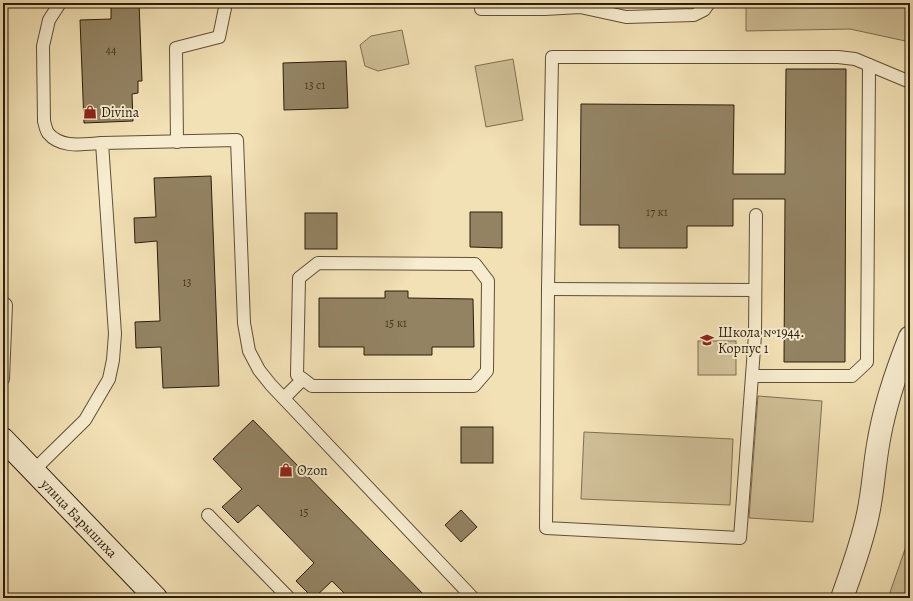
<svg xmlns="http://www.w3.org/2000/svg" width="913" height="601" font-family="Alegreya,serif">
	<rect width="100%" height="100%" fill="#f2e1b5"/>
	<filter id="stains"><feTurbulence type="fractalNoise" baseFrequency=".005" numOctaves="4"/><feColorMatrix values="0 0 0 0 .2 0 0 0 0 .09 0 0 0 0 .02 0 0 0 .5 -.17"/></filter>
	<radialGradient id="worn" r=".72"><stop offset=".6" stop-color="#630" stop-opacity="0"/><stop offset="1" stop-color="#630" stop-opacity=".3"/></radialGradient>
	<g fill="#d0c098" stroke="#7e6f52">
		<path d="M746,3H910V42L850,29L746,31Z"/>
		<path d="M402,30L409,64L378,71L365,66L360,45L371,36Z"/>
		<path d="M513,59L523,120L486,127L475,66Z"/>
		<rect x="698" y="341" width="38" height="34"/>
		<path d="M758,396L822,401L813,522L749,518Z"/>
		<path d="M584,432L733,439L730,505L581,499Z"/>
		<path d="M910,535V598H888Z"/>
	</g>
	<g fill="#938363" stroke="#2c1e0b">
		<path d="M111,3H139L142,81H138V93L132,94L133,121L84,123L80,20L111,19Z"/>
		<path d="M346,61L348,108L284,110L283,63Z"/>
		<path d="M786,69H846L845,362H784L785,199H733V226H687V248H619V225H580L581,104L734,105L733,174H785Z"/>
		<path d="M211,176L219,386L163,388L161,347L136,348L135,322L160,321L157,241L135,243L134,218L156,217L154,178Z"/>
		<path d="M470,212H502V248L470,247Z"/>
		<rect x="305" y="213" width="32" height="36"/>
		<path d="M385,291H408V298L473,299L474,347H432V355H364V347H319V298H385Z"/>
		<path d="M253,420L427,598H349L332,581L314,598H313L296,581L314,563L258,505L238,523L222,507L242,489L213,459Z"/>
		<rect x="461" y="427" width="32" height="36"/>
		<path d="M461,510L477,527L461,542L445,525Z"/>
	</g>
	<g fill="none" stroke-linecap="round" stroke-linejoin="round">
		<g stroke="#5e4f36" stroke-width="14">
			<g id="lane">
				<path d="M60,3L49,20L43,46L44,121C45,125 46,130 48,133C61,149 84,144 102,143"/>
				<path d="M481,3V9H545L580,7L626,17L694,15L704,10L709,3"/>
				<path d="M177,142L176,48L219,37L226,3"/>
				<path d="M756,215L755,335L740,538L546,528L548,289L552,57H838L855,59L910,82"/>
				<path d="M548,289L755,290"/>
				<path d="M3,302L6,305L3,379"/>
				<path d="M752,376H852L867,362L869,65"/>
				<path d="M284,398L303,379L297,375L299,278L318,263L475,264L488,281L487,371L474,386H312L303,379"/>
				<path d="M34,470L85,420L109,379L113,360L115,334L102,143L237,140L244,323L249,351L259,370L271,385L473,598"/>
				<path d="M208,515L289,598"/>
			</g>
		</g>
		<g stroke="#5e4f36" stroke-width="24">
			<path id="street" d="M842,598C852,570 862,543 868,514C873,491 874,468 878,445C884,407 896,372 910,337"/>
		</g>
		<g stroke="#2c1e0b" stroke-width="24">
			<g id="secondary">
				<path id="s1" d="M3,439L156,598"/>
			</g>
		</g>
		<use href="#lane" stroke="#f7eccf" stroke-width="12"/>
		<use href="#street" stroke="#f7eccf" stroke-width="22"/>
		<use href="#secondary" stroke="#f7eccf" stroke-width="22"/>
	</g>
	<defs>
		<g id="shop-bare" transform="scale(1.08)"><path d="M-5-2.5h2.3a2.7 3.5 0 0 1 5.4 0H5L5.5 6h-11ZM-1.5-2.5h3a1.5 2.3 0 0 0-3 0Z" fill="#8f2418" stroke="#f7eccf" stroke-width="2.5" paint-order="stroke"/></g>
		<g id="school-bare" transform="scale(1.08)"><path d="M0-5L7-2L0 1L-7-2ZM-4 1L0 2.5L4 1V4Q0 6-4 4Z" fill="#8f2418" stroke="#f7eccf" stroke-width="2.5" paint-order="stroke"/></g>
	</defs>
	<g fill-rule="evenodd">
		<use href="#shop-bare" x="90" y="112"/>
		<use href="#school-bare" x="707" y="340"/>
		<use href="#shop-bare" x="286" y="470"/>
	</g>
	<g text-anchor="middle" stroke-width="4" stroke-linejoin="round" paint-order="stroke">
		<g font-size="12" fill="#463721">
			<text x="111" y="54">44</text>
			<text x="315" y="89">13 с1</text>
			<text x="657" y="216">17 к1</text>
			<text x="187" y="286">13</text>
			<text x="396" y="327">15 к1</text>
			<text x="304" y="516">15</text>
		</g>
		<g font-size="14" fill="#2c1e0b" stroke="#f7eccf" text-anchor="start">
			<text x="101" y="117">Divina</text>
			<text x="718" y="337">Школа №1944.<tspan x="718" dy="16">Корпус 1</tspan></text>
			<text x="297" y="475">Ozon</text>
		</g>
		<g font-size="14" fill="#2c1e0b" stroke="#f7eccf">
			<text dy="5" stroke="none"><textPath href="#s1" startOffset="110">улица Барышиха</textPath></text>
		</g>
	</g>
	<rect width="913" height="601" fill="none" stroke="#f2e1b5" stroke-width="16"/>
	<rect x="4" y="4" width="905" height="593" fill="none" stroke="#2c1e0b" stroke-width="2"/>
	<rect x="8" y="8" width="897" height="585" fill="none" stroke="#2c1e0b"/>
	<rect width="100%" height="100%" filter="url(#stains)"/>
	<rect width="100%" height="100%" fill="url(#worn)"/>
</svg>
